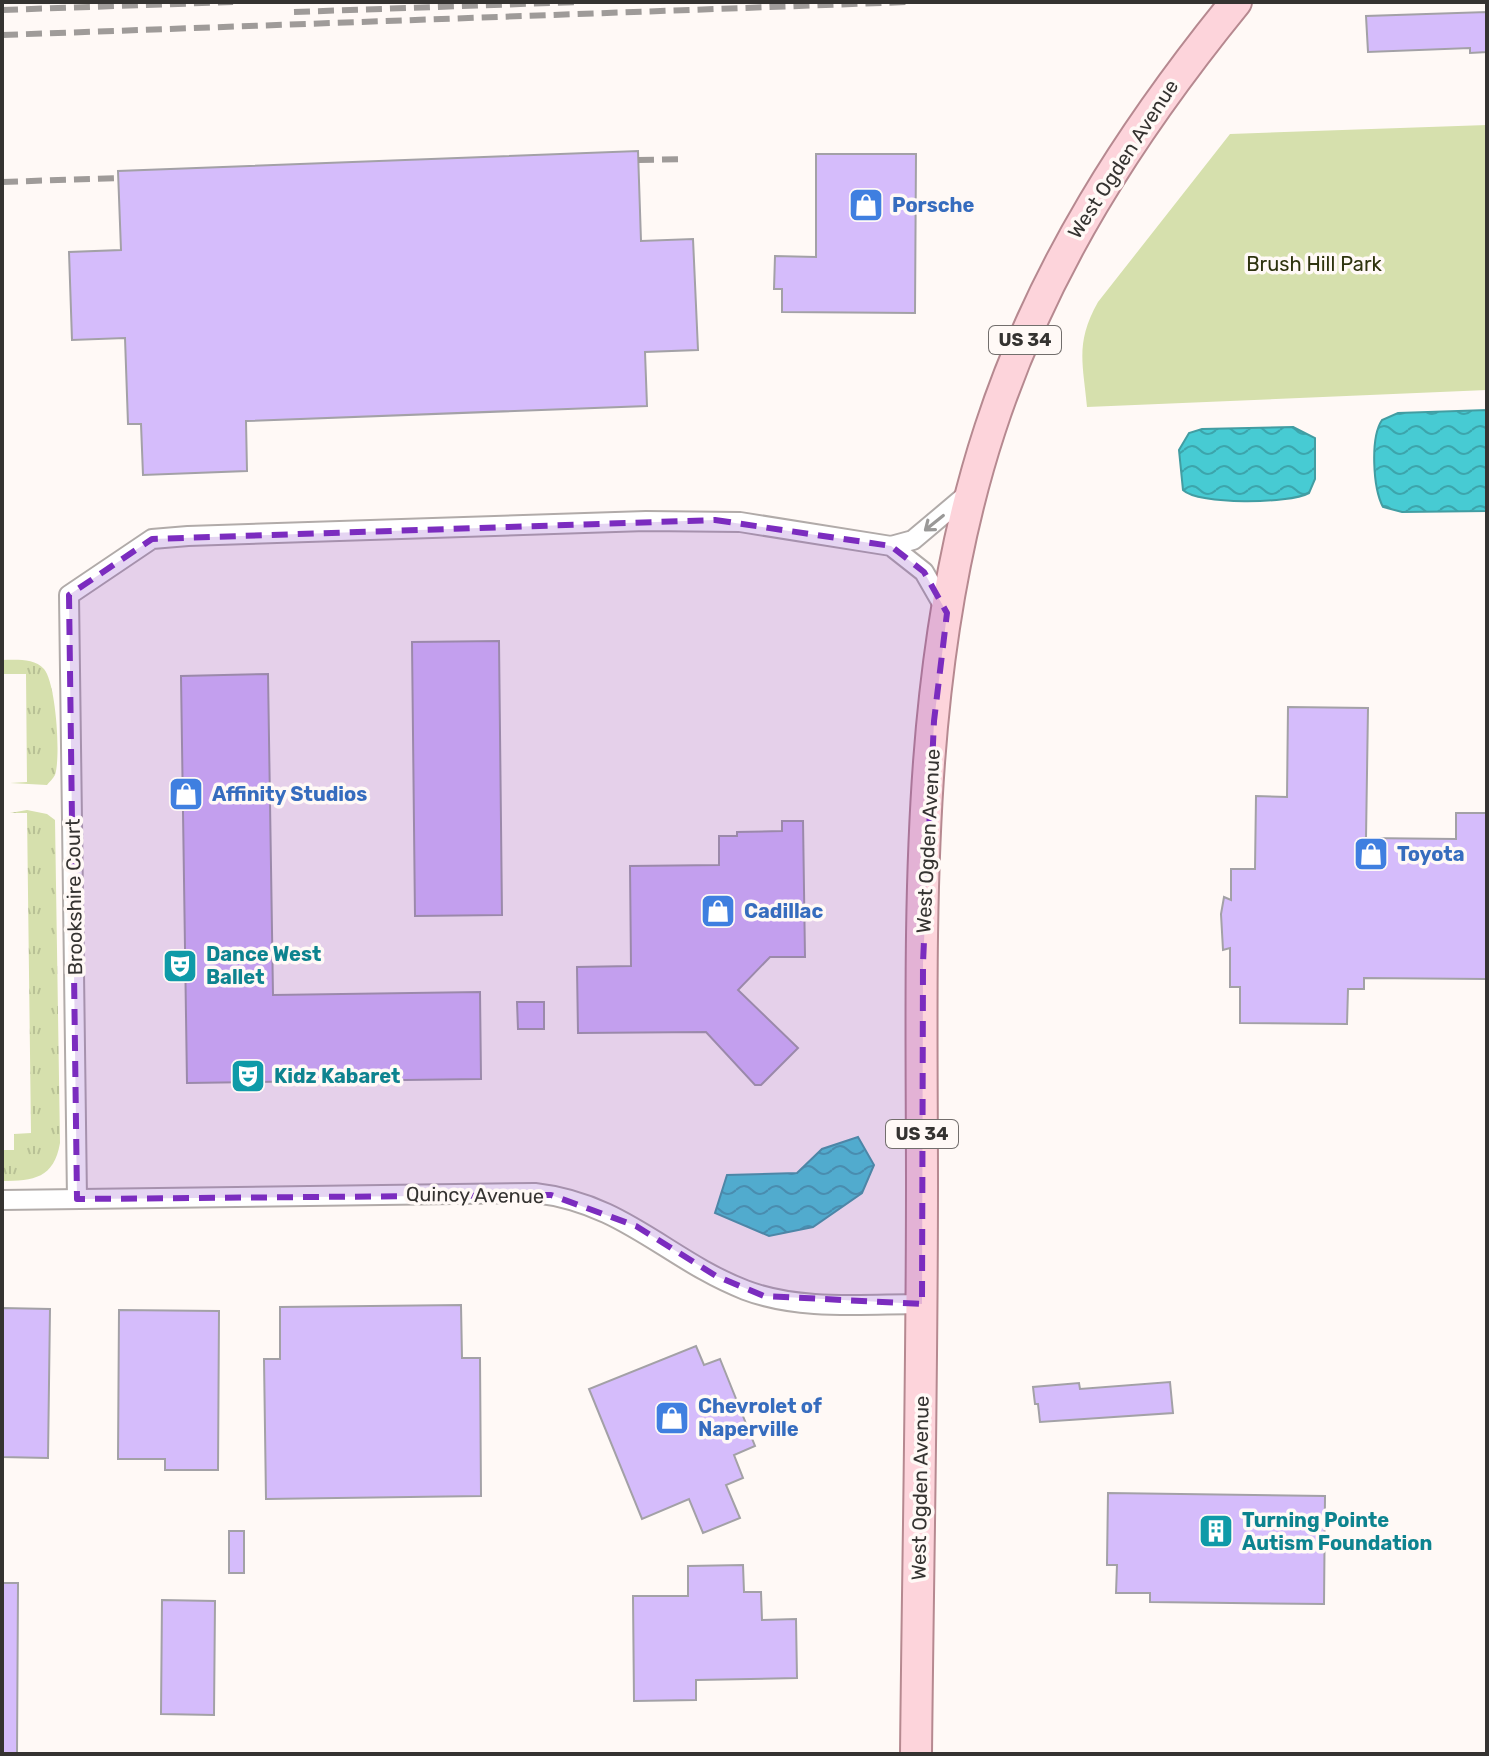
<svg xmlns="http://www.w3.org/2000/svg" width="1489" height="1756" font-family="Rubik,sans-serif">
	<defs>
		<pattern id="grass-tufts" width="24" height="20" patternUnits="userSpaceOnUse" patternTransform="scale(2)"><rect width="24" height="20" fill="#d6e0ad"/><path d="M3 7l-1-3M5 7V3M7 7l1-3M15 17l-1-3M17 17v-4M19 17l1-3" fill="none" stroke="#b8c195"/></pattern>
		<pattern id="water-waves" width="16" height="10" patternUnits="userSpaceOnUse" patternTransform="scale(2)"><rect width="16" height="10" fill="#47cbd3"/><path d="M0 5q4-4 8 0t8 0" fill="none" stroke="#3ca5ac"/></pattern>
	</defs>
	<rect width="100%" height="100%" fill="#fff9f6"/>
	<g fill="url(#grass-tufts)">
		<path d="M2,660C16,660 34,658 44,669C56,683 61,757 55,775C53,779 49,782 47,785L10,783L27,782L26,674H2Z"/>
		<path d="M27,810L47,814L55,820L60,1143C54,1178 34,1181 2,1181V1150H14V1134L31,1133L27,813H10Z"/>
	</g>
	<path fill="#d6e0ad" d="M1487,125V390L1087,407C1083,363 1075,343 1098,302L1230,134Z"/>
	<g fill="url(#water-waves)" stroke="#429da2" stroke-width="2">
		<path d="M1487,410V511L1402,512L1383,507C1373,488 1370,438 1382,420L1398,413Z"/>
		<path d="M1293,427L1315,438V479L1309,493C1289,504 1198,505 1183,490L1179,450L1189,433L1202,429Z"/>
		<path d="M858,1137L874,1165L862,1193L813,1227L769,1236L715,1213L727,1175L797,1173L822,1149Z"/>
	</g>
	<g fill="#d5bcfb" stroke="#a3a1a6" stroke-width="2">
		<path d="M1487,12V52L1470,53V48L1368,52L1366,16Z"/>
		<path d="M638,151L641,241L693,239L698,350L645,352L647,406L246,421L247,471L143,475L141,424H128L125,338L72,340L69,252L121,250L118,171Z"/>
		<path d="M816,154H916L915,313L782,312V289H774L775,256L816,257Z"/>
		<path d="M499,641L502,915L415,916L412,642Z"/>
		<path d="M268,674L273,995L480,992L481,1079L187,1083L181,676Z"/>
		<path d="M1288,707L1368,708L1366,838L1456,839V813H1487V979L1364,978V989H1348L1347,1024L1240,1023V987H1230V948L1223,950L1221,914L1224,897L1231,900V869H1255L1256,796L1287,797Z"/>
		<path d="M782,821H803L805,957H770L738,990L798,1048L761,1085H755L706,1032L578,1033L577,967L631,966L630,866L719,865V836H737V832L782,831Z"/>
		<path d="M517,1002H544V1029H518Z"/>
		<path d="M461,1305L462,1358H480L481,1496L266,1499L264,1359H280V1307Z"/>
		<path d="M2,1308L50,1309L48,1458L2,1457Z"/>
		<path d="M119,1310L219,1311L218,1470H165V1459H118Z"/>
		<path d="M696,1346L704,1365L720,1359L755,1446L734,1455L743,1478L726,1485L740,1518L703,1533L689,1499L642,1519L589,1389Z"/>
		<path d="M1170,1382L1173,1413L1040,1422L1038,1404H1035L1033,1387L1079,1383L1080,1389Z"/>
		<path d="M1108,1493L1325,1496L1324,1604L1150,1602V1593H1116L1117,1565H1107Z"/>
		<rect x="229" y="1531" width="15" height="42"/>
		<path d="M743,1565L744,1592H761L762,1620L796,1619L797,1678L696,1680V1700L634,1701L633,1596H688V1566Z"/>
		<path d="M2,1583H18L17,1754H2Z"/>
		<path d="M162,1600L215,1601L214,1715L161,1714Z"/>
	</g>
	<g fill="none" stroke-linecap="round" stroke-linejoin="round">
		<g stroke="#b1aba9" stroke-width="22">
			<g id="minor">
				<path d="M891,546L913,540L970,492"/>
				<path d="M77,1199L69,595L152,539L188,536L646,521L740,522L891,546L924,572L947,612"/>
				<path d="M2,1200L535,1193C624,1203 668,1260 745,1290C800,1311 864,1304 922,1304"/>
			</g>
		</g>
		<g stroke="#b68990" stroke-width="34">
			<path id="primary" d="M916,1754C918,1564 922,1375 922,1185C922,934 911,670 990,429C1042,269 1131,131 1236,2"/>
		</g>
		<use href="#minor" stroke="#fff" stroke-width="18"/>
		<use href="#primary" stroke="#fdd4db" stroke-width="30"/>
		<g stroke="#9f9b99" stroke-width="6" stroke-dasharray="16 8" stroke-linecap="butt">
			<path d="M2,10L233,2"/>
			<path d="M294,12L578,2"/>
			<path d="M2,35L908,2"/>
			<path d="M638,160L685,159"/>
			<path d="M2,182L118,178"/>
		</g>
	</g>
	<defs><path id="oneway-shaft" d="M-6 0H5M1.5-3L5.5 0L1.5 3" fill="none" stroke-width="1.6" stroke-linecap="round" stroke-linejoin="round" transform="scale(2)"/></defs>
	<use stroke="#9a9998" href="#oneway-shaft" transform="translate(934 523) rotate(141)"/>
	<path fill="#7b2cbf" fill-opacity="0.2" stroke="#7b2cbf" stroke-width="6" stroke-dasharray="16 10" stroke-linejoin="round" d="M715,520L891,546L924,572L947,613L934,721L923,963L922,1304L764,1296L716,1276L636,1226L551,1195L77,1199L69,595L152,539Z"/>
	<defs>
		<g id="shop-square" transform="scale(1.8)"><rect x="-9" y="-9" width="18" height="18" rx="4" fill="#3f7fe0" stroke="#fff9f6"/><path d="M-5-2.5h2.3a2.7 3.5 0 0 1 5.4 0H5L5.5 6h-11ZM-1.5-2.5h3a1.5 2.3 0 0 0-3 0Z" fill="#fff"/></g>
		<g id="theatre-square" transform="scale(1.8)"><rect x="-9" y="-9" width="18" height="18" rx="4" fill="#0f9aa8" stroke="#fff9f6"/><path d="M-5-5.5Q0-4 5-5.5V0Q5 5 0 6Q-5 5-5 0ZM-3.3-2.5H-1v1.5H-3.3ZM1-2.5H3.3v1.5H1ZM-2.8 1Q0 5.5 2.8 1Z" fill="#fff"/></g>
		<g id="building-square" transform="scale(1.8)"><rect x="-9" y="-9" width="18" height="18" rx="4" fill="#0f9aa8" stroke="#fff9f6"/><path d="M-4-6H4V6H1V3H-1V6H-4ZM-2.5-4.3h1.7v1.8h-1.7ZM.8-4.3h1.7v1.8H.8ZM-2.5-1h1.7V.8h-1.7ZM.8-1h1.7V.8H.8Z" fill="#fff"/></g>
	</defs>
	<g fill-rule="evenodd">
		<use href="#shop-square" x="866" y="205"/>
		<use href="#shop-square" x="186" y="794"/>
		<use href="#shop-square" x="1371" y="854"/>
		<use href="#shop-square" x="718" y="911"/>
		<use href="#theatre-square" x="180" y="966"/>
		<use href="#theatre-square" x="248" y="1076"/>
		<use href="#shop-square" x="672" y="1418"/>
		<use href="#building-square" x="1216" y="1531"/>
	</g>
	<g text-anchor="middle" stroke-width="7" stroke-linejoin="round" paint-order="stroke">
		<g fill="#fff9f6" stroke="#726e6c" stroke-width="2">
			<rect x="989" y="326" width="72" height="28" rx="6"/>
			<rect x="886" y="1120" width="72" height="28" rx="6"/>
		</g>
		<g font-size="18" font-weight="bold" fill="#353331">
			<text x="1025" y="346">US 34</text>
			<text x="922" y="1140">US 34</text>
		</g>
		<g font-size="20" fill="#353331" stroke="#fff9f6">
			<text transform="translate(1123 159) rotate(-57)" y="7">West Ogden Avenue</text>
			<text transform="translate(928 841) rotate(-87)" y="7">West Ogden Avenue</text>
			<text transform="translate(74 897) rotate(-91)" y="7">Brookshire Court</text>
			<text transform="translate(475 1195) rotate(1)" y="7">Quincy Avenue</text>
			<text transform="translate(920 1488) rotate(-89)" y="7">West Ogden Avenue</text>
		</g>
		<g font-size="20" font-weight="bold" fill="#366cbe" stroke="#fff9f6" text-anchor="start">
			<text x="892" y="212">Porsche</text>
			<text x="212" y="801">Affinity Studios</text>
			<text x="1397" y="861">Toyota</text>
			<text x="744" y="918">Cadillac</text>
			<text x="698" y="1413">Chevrolet of<tspan x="698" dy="23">Naperville</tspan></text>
		</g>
		<g font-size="20" fill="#2e330e" stroke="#fff9f6">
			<text x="1314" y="271">Brush Hill Park</text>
		</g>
		<g font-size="20" font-weight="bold" fill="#0d838f" stroke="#fff9f6" text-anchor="start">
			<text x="206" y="961">Dance West<tspan x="206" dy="23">Ballet</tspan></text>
			<text x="274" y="1083">Kidz Kabaret</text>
			<text x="1242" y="1527">Turning Pointe<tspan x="1242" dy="23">Autism Foundation</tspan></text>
		</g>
	</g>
	<rect width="1489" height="1756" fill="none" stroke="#353331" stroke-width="8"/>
</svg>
